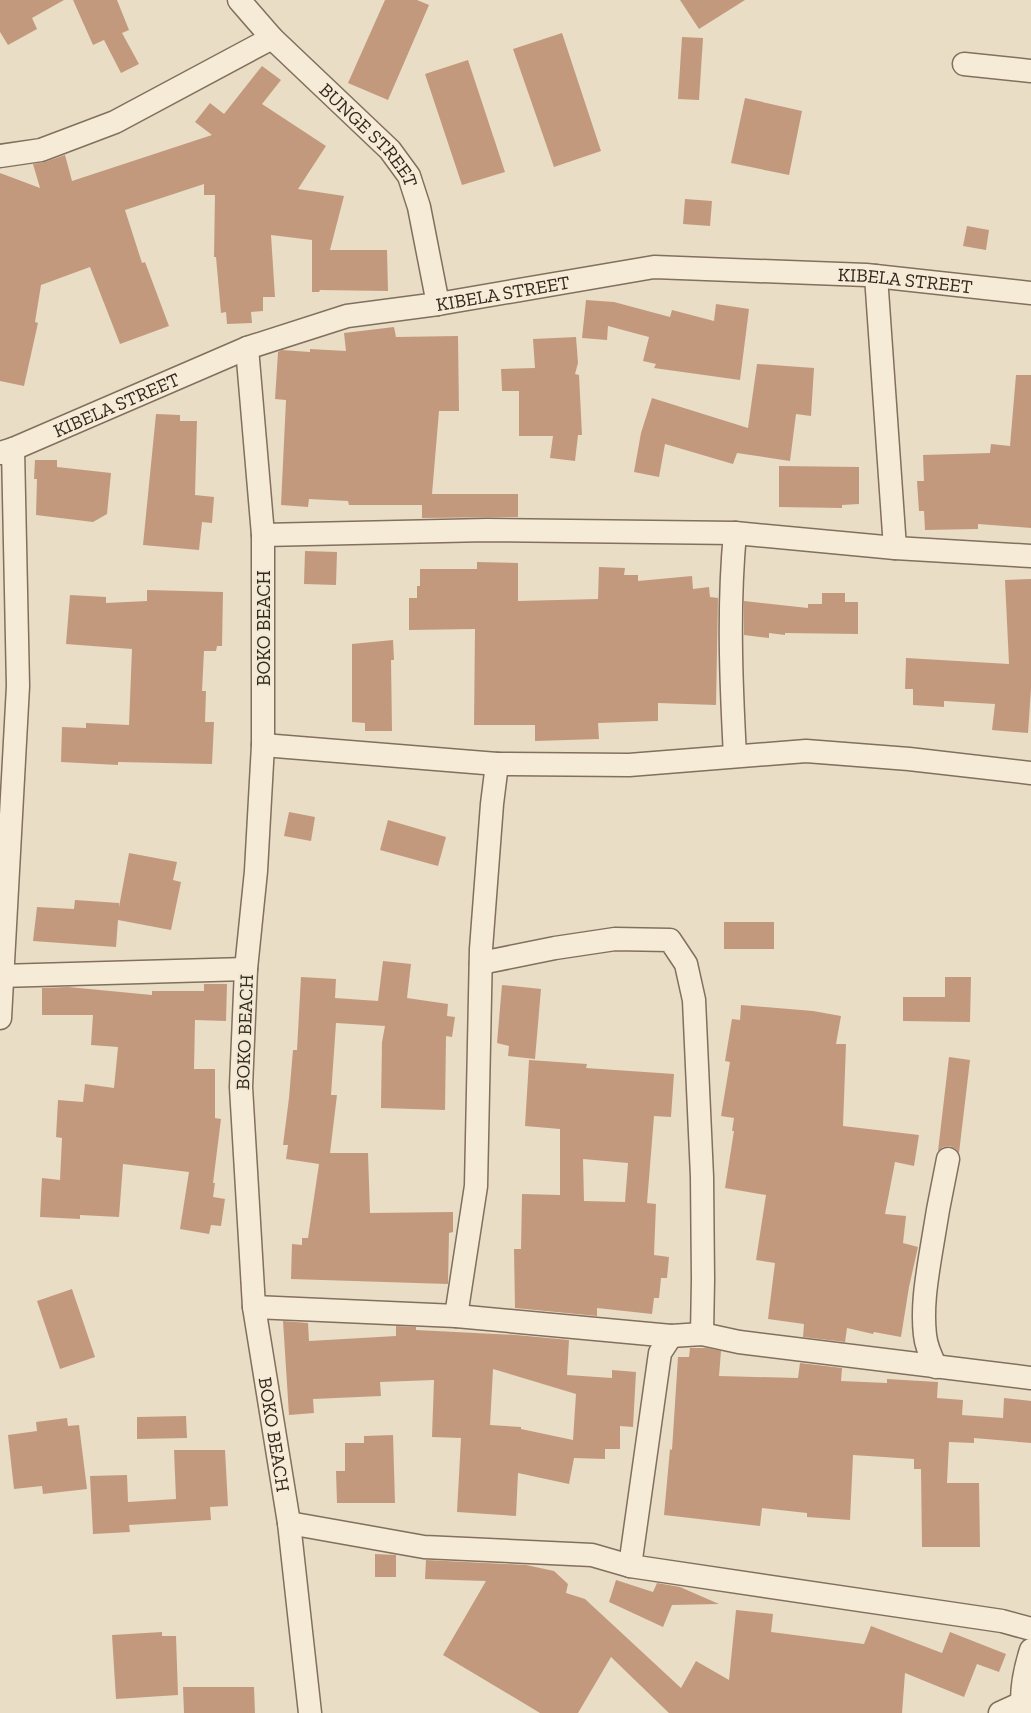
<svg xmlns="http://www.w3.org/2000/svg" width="1031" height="1713" font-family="'Zilla Slab',serif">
	<rect width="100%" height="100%" fill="#e9ddc5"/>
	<g fill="#c3997e" fill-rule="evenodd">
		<path d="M0,0H64L32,18L37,29L8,45L0,32Z"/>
		<path d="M73,0H117L129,30L122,33L139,64L121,73L104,40L93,45Z"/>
		<path d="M385,0H417L429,5L388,100L348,83Z"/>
		<path d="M680,0H745L699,29Z"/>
		<path d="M562,33L601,151L554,167L513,49Z"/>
		<path d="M682,37L703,38L699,100L678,99Z"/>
		<path d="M468,60L505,172L462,185L425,74Z"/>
		<path d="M262,66L281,80L262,104L326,146L298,189L344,196L330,250H387L388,291L320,290L319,292H312V240L271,235L275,297H263V311L251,312L252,323L227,324L226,312L221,313L216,257H214L215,195H204V184L125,210L142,263L145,262L169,326L120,344L90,267L41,285L35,322L38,323L24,386L0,381V173L40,188L33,164L45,162L65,155L72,181L212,135L195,122L210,103L224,114Z"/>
		<path d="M745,98L802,111L789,175L731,163Z"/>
		<path d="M685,199L712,201L710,226L683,224Z"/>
		<path d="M967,226L989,230L986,250L963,246Z"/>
		<path d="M586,300L614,302L670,317L672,310L714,321L716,304L749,309L740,380L654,368L656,364L643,361L649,337L608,326L607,340L582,338Z"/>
		<path d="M394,327L396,337L458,336L459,411H439L432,494H518V517L422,518V505H349L348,501L309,499L308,507L281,505L286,400L275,399L278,352L282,350L310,352V349L346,351L344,333Z"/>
		<path d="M576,337L578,363L575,374L579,375L582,435H578L575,461L550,458L553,436H519V391H502L501,369L535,368L533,339Z"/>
		<path d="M757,364L814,368L811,416L796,414L790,461L737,453L733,464L665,444L659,477L634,472L641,433L652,398L748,428Z"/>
		<path d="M1016,375H1031V528L978,524V529L925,530L924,511H919L917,481H924L923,455L990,453L991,444L1010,446Z"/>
		<path d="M156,414L180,415V421H197L195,495L214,497L212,523L202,522L199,550L143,545Z"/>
		<path d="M35,460H57V467L111,473L107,514L93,522L36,515L37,479H34Z"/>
		<path d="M779,466L859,467V504L842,505V508L779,507Z"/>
		<path d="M305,551L337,552L336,585L304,584Z"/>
		<path d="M477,562L518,563V601L598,599L599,567L625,568L624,575H638V581L692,576L693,589L709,587L710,597L718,598L716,705L658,703V721L598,723L599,739L535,741V725H474L475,629L409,630V598H417V586H420V569H477Z"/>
		<path d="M1031,579V689L1028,733L992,730L995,704L944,701V707L913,705V689H905L906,658L1009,664L1005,580Z"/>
		<path d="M147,590L223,592L222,646H217L216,651H204L202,691H206L205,722H214L212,764L118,762V765L61,762L62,727L86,728V723L129,725L132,649L66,644L70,595L106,597V603L147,601Z"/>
		<path d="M822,593H845V602H858V634L785,633V635L769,633V638L744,635V601L808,608V604H822Z"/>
		<path d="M393,640L394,660H391L392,731H365V723L352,722V644Z"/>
		<path d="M289,812L315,817L311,841L284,836Z"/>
		<path d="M388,820L446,837L438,866L380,850Z"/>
		<path d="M129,853L177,862L173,880L181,882L171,930L118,920L116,947L33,941L37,907L74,909L75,900L119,903V907Z"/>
		<rect x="724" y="922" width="50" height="27"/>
		<path d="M383,961L411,964L407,998L448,1004L447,1016L455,1017L452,1037L446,1036L445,1110L381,1108L382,1042L385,1026L336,1023L331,1095H337L330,1153H368L370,1213L453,1212V1232L449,1233L448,1284L291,1279L292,1244L302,1245V1238H308L319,1164L286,1159L288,1145H283L289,1098L293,1050H297L301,977L336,979L335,998L378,1001Z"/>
		<path d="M945,977H971L970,1022L903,1021V997H945Z"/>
		<path d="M204,984H227L226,1021L195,1020L194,1069H215V1118L221,1119L213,1183H215L213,1197L225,1199L221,1226L211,1225L209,1234L180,1229L189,1172L123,1164L119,1217L80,1215V1219L40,1217L42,1178L60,1180L62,1138L56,1137L58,1100L83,1102L85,1084L114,1088L118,1047L91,1045L93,1015H42V988L68,987L152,995V991H204Z"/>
		<path d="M502,985L541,989L535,1059L508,1056L509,1046L497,1043Z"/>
		<path d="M741,1005L813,1011L841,1016L836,1044H846L843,1126L919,1135L914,1166L895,1162L885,1214L906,1216L903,1243L918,1247L909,1287L901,1337L874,1332L873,1334L847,1328L845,1342L803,1337L804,1324L768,1319L775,1263L756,1260L766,1195L725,1188L734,1131H732L734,1118L721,1116L730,1062L725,1061L732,1019L740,1020Z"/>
		<path d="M949,1057L970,1060L959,1153L956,1149L950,1146L943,1147L938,1151Z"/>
		<path d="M529,1060L587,1064L586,1068L674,1074L671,1117L654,1116L647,1203L656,1204L654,1255L669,1257L667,1278H661L659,1298H654L652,1314L597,1308V1316L515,1308L514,1249H521L522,1194L560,1195V1129L525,1126ZM583,1159L628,1163L625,1202L584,1201Z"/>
		<path d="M72,1289L95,1357L60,1369L37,1301Z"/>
		<path d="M283,1321L308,1323L309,1341L396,1336V1326L416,1327V1330L516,1335L569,1340L567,1375L612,1378V1370L636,1372L633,1427L620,1426V1449H605V1459L574,1458L569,1484L518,1473L516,1516L457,1512L461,1438L432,1437L434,1380L380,1382L381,1396L313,1399L314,1413L289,1415ZM493,1369L576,1394L573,1440L521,1429V1427L490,1425Z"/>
		<path d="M690,1348H707L721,1351L719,1376L798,1378L800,1363L842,1368L841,1381L887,1383V1379L938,1382L937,1398L963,1400L962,1415L1003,1418L1004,1398L1031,1401V1443L974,1438V1443L949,1442L947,1483H979L980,1547H922L921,1469H914V1459L853,1455L850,1520L807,1517V1513L762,1508L760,1526L664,1515L670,1449L672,1450L678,1357H689Z"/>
		<path d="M186,1416L187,1438L137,1439V1417Z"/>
		<path d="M67,1418L68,1426L79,1425L87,1489L43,1494L42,1486L14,1489L8,1435L37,1431L36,1422Z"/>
		<path d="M393,1435L395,1503H337L336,1471H345V1443H364V1436Z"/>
		<path d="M174,1450H225L228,1506L210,1507L211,1520L129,1525L130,1532L93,1534L90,1476L127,1475L128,1502L176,1499Z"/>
		<path d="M375,1554L396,1555V1577H375Z"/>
		<path d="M426,1560L526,1565L554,1571L568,1584L566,1593L585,1599L681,1688L696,1661L729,1680L736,1610L773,1614L771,1632L864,1644L871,1626L942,1653L950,1632L1006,1654L999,1672L977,1664L964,1697L905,1673L902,1713H669L611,1657L578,1713H540L443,1655L486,1581L425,1579Z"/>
		<path d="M616,1580L653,1592L657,1583L680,1587L719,1604L672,1605L663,1627L609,1602Z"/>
		<path d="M162,1632V1636H176L178,1695L116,1699L112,1635Z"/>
		<path d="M183,1687H254L255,1713H184Z"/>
	</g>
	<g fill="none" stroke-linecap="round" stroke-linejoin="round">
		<g stroke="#826f5d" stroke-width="25">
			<g id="minor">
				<path id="s1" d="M239,0L272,38L390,150L409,176L419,207L438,304"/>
				<path d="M964,64L1031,71"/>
				<path d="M0,156L41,150L115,122L272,38"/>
				<path d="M876,276L895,548"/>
				<path id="s2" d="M247,348L263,535V745L256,871L246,969L241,1087L254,1307L289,1523L310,1713"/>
				<path id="s3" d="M0,453L13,449L247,348L347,316L438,304L654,267L866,275L1031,293"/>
				<path d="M263,535L487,530L735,533L895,548L1031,556"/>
				<path d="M263,745L497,764L629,765L806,751L909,759L1031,773"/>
				<path d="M735,756C731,681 728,607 735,533"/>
				<path d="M481,963L555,948L615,939L670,940L686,964L694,1000L702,1177L703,1280L702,1334"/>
				<path d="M0,976L246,969"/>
				<path d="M0,1018L18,686L13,449"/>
				<path d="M254,1307L456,1316L671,1336L702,1334L739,1342L1031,1378"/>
				<path d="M456,1316L476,1186L481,949L492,804L497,764"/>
				<path d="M936,1367C931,1357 926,1346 925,1335C922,1309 926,1283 930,1258C935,1225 941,1192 948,1159"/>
				<path d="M289,1523L424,1547L592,1555L630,1566L1002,1621L1031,1629"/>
				<path d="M630,1566L660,1353L671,1336"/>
				<path d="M1000,1713L1022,1703"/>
				<path d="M1023,1713C1020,1693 1025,1669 1031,1650"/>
			</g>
		</g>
		<use href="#minor" stroke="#f5ebd7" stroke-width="22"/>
	</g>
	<g text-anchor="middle" stroke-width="4" stroke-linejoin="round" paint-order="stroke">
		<g font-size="19" fill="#34281f" stroke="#f1e8d3">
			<text dy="7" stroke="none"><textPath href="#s1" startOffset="188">BUNGE STREET</textPath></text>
			<text dy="7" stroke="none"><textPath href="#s3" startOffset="936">KIBELA STREET</textPath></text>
			<text dy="7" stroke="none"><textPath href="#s3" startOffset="531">KIBELA STREET</textPath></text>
			<text dy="7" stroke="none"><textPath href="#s3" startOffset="126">KIBELA STREET</textPath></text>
			<text transform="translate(263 628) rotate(-90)" y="7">BOKO BEACH</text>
			<text transform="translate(244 1032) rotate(-88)" y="7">BOKO BEACH</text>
			<text dy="7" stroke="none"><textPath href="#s2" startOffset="1090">BOKO BEACH</textPath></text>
		</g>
	</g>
</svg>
